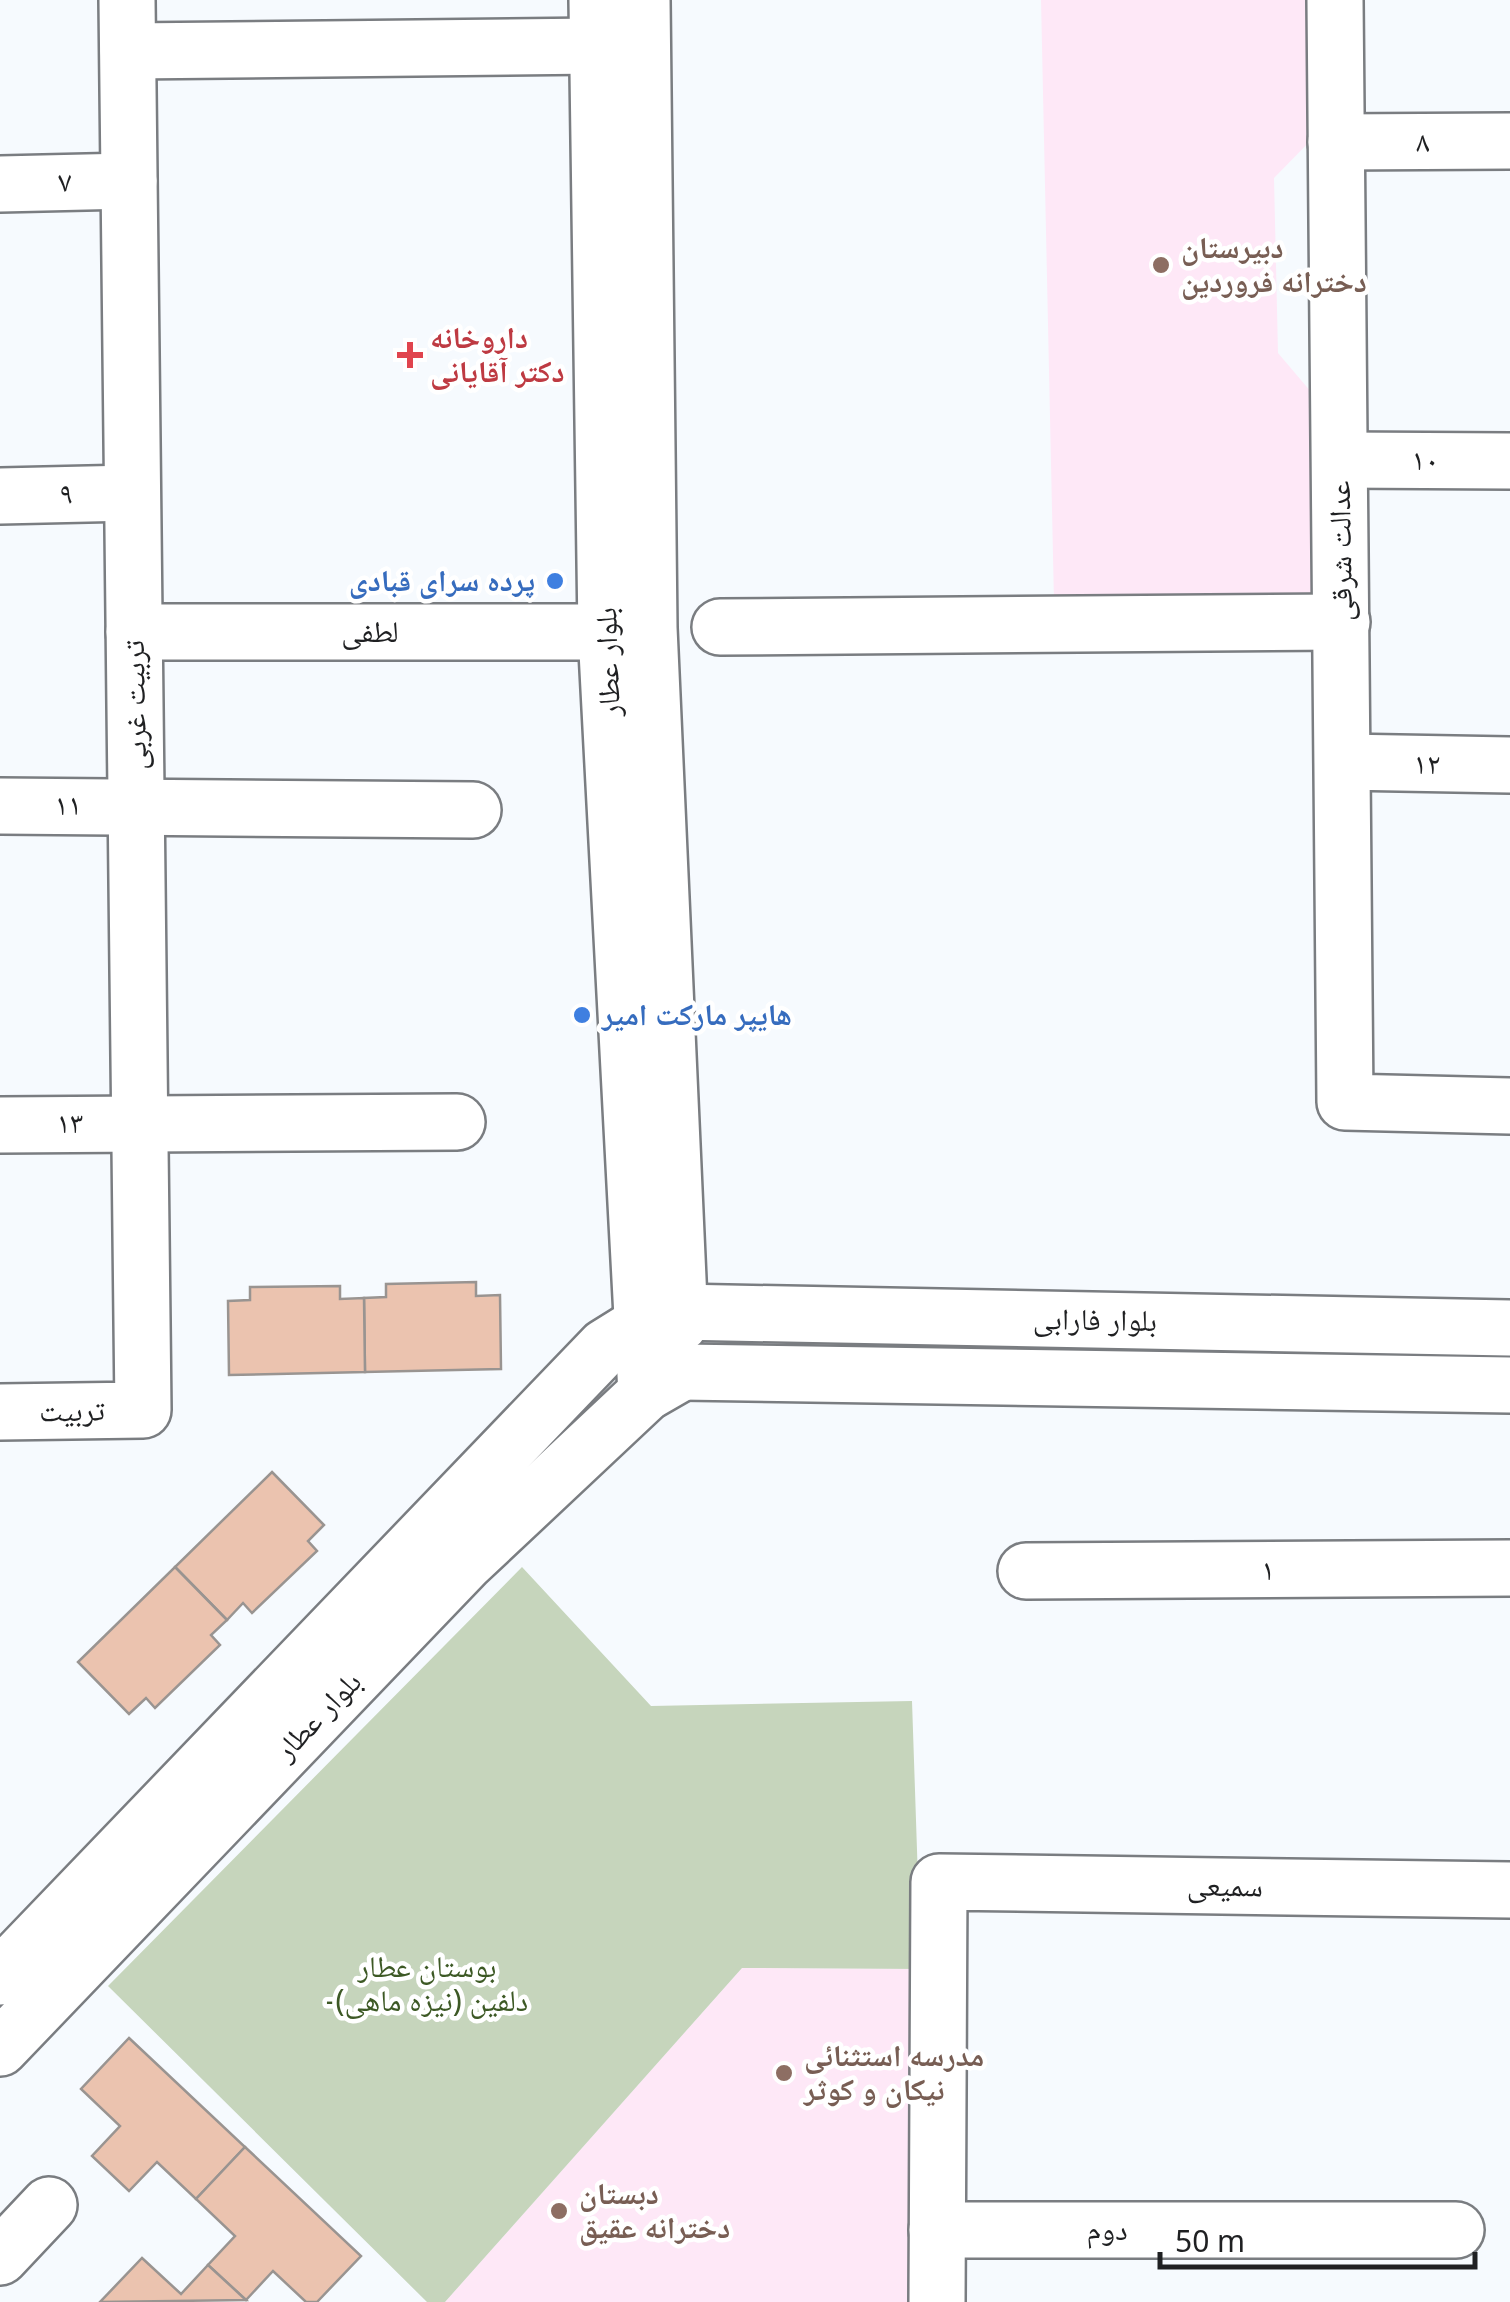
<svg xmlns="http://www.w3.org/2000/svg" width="1510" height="2302" font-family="'Noto Sans','Noto Naskh Arabic',sans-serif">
	<rect width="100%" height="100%" fill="#f6fafe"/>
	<g fill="#fee8f7">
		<path d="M1041,0H1318L1319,132L1274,178L1278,353L1323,406L1326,596L1054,602Z"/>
		<path d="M742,1968L921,1969L920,2302H445Z"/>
	</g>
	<path fill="#c6d5bc" d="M522,1567L651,1706L912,1701L921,1969L742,1968L445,2302H427L108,1986Z"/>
	<g fill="#ebc3af" stroke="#999491" stroke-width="2.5">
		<path d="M476,1282V1296L500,1295L501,1369L365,1372L364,1298L386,1297V1284Z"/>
		<path d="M340,1286V1299L364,1298L365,1372L229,1375L228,1301L250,1300V1287Z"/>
		<path d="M272,1472L324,1525L308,1541L317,1551L252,1613L243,1603L227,1620L175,1567Z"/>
		<path d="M175,1567L227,1620L211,1635L220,1645L155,1708L146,1698L129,1714L78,1662Z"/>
		<path d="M129,2038L245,2147L196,2199L157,2162L129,2191L92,2156L120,2126L81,2089Z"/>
		<path d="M245,2147L361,2256L317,2302H306L273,2271L246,2300L208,2265L235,2236L196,2199Z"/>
		<path d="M142,2258L181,2294L208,2265L246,2300L100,2302Z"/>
	</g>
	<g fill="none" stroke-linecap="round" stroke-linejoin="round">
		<g stroke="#7a7d81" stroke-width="60">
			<g id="minor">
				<path d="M597,0L606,632L646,1393"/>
				<path d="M642,0L649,628L680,1324"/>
				<path d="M1335,0L1345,1102L1510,1106"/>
				<path d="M128,51L598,46"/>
				<path d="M1336,142L1510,141"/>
				<path d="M0,184L129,181"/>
				<path d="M1340,460L1510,461"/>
				<path d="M0,496L132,493"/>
				<path d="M720,627L1342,622"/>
				<path d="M134,632H606"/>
				<path d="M1344,762L1510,765"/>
				<path d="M0,806L473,810"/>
				<path d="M0,1125L457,1122"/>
				<path d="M682,1372L1510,1385"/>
				<path d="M0,1412L143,1410L127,0"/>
				<path d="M1026,1571L1510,1568"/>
				<path d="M0,1977L605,1347L642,1324L679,1312L1510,1328"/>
				<path d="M0,2048L465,1563L646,1393L679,1374"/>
				<path d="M937,2230H1456"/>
				<path d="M0,2257L49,2205"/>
				<path d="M937,2302L939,1882L1510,1890"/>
			</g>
		</g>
		<use href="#minor" stroke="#fff" stroke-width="55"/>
	</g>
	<g fill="#8d6e63" stroke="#fff" stroke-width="4">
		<circle cx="1161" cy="265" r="10"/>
		<circle cx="784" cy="2073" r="10"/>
		<circle cx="559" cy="2211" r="10"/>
	</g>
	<path fill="#e0444e" stroke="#fff" stroke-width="4" d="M405 340h10v10h10v10h-10v10h-10v-10h-10v-10h10z"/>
	<g fill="#3f7fe0" stroke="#fff" stroke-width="4">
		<circle cx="555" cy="581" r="10"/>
		<circle cx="582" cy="1015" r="10"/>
	</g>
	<g text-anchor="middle" stroke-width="9" stroke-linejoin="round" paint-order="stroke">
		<g font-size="30" fill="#1f2022" stroke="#fff">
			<text x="1423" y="152">۸</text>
			<text transform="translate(65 182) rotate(-1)" y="10">۷</text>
			<text x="1425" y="470">۱۰</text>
			<text transform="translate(66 494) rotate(-1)" y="10">۹</text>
			<text transform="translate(1341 551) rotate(-91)" y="10">عدالت شرقی</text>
			<text x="370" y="642">لطفی</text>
			<text transform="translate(608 662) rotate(-92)" y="10">بلوار عطار</text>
			<text transform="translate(135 705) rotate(-91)" y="10">تربیت غربی</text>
			<text transform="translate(1427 764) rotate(1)" y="10">۱۲</text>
			<text transform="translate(68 805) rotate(-1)" y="10">۱۱</text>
			<text transform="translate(70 1123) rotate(-1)" y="10">۱۳</text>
			<text transform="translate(1095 1320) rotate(1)" y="10">بلوار فارابی</text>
			<text transform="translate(72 1411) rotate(-1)" y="10">تربیت</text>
			<text x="1268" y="1580">۱</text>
			<text transform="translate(318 1716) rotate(-46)" y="10">بلوار عطار</text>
			<text transform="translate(1225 1886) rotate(1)" y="10">سمیعی</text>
			<text x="1107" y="2240">دوم</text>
		</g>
		<g font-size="30" font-weight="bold" fill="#785e54" stroke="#fff" text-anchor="start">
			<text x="1181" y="258">دبیرستان<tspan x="1181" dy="34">دخترانه فروردین</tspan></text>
			<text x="804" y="2066">مدرسه استثنائی<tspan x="804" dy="34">نیکان و کوثر</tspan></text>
			<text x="579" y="2204">دبستان<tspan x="579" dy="34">دخترانه عقیق</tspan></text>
		</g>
		<g font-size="30" font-weight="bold" fill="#be3a42" stroke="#fff" text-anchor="start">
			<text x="430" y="348">داروخانه<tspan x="430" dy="34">دکتر آقایانی</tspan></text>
		</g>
		<g font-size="30" font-weight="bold" fill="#366cbe" stroke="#fff" text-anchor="end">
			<text x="535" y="591">پرده سرای قبادی</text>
			<text x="602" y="1025" text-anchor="start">هایپر مارکت امیر</text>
		</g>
		<g font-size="30" fill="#3d5925" stroke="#fff">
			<text x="427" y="1977">بوستان عطار<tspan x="427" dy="34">-دلفین (نیزه ماهی)</tspan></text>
		</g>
	</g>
	<path d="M1160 2252v15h315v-15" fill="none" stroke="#1f2022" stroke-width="5"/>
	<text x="1175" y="2252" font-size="30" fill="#1f2022" stroke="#ffffff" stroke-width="8" paint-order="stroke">50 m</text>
</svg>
